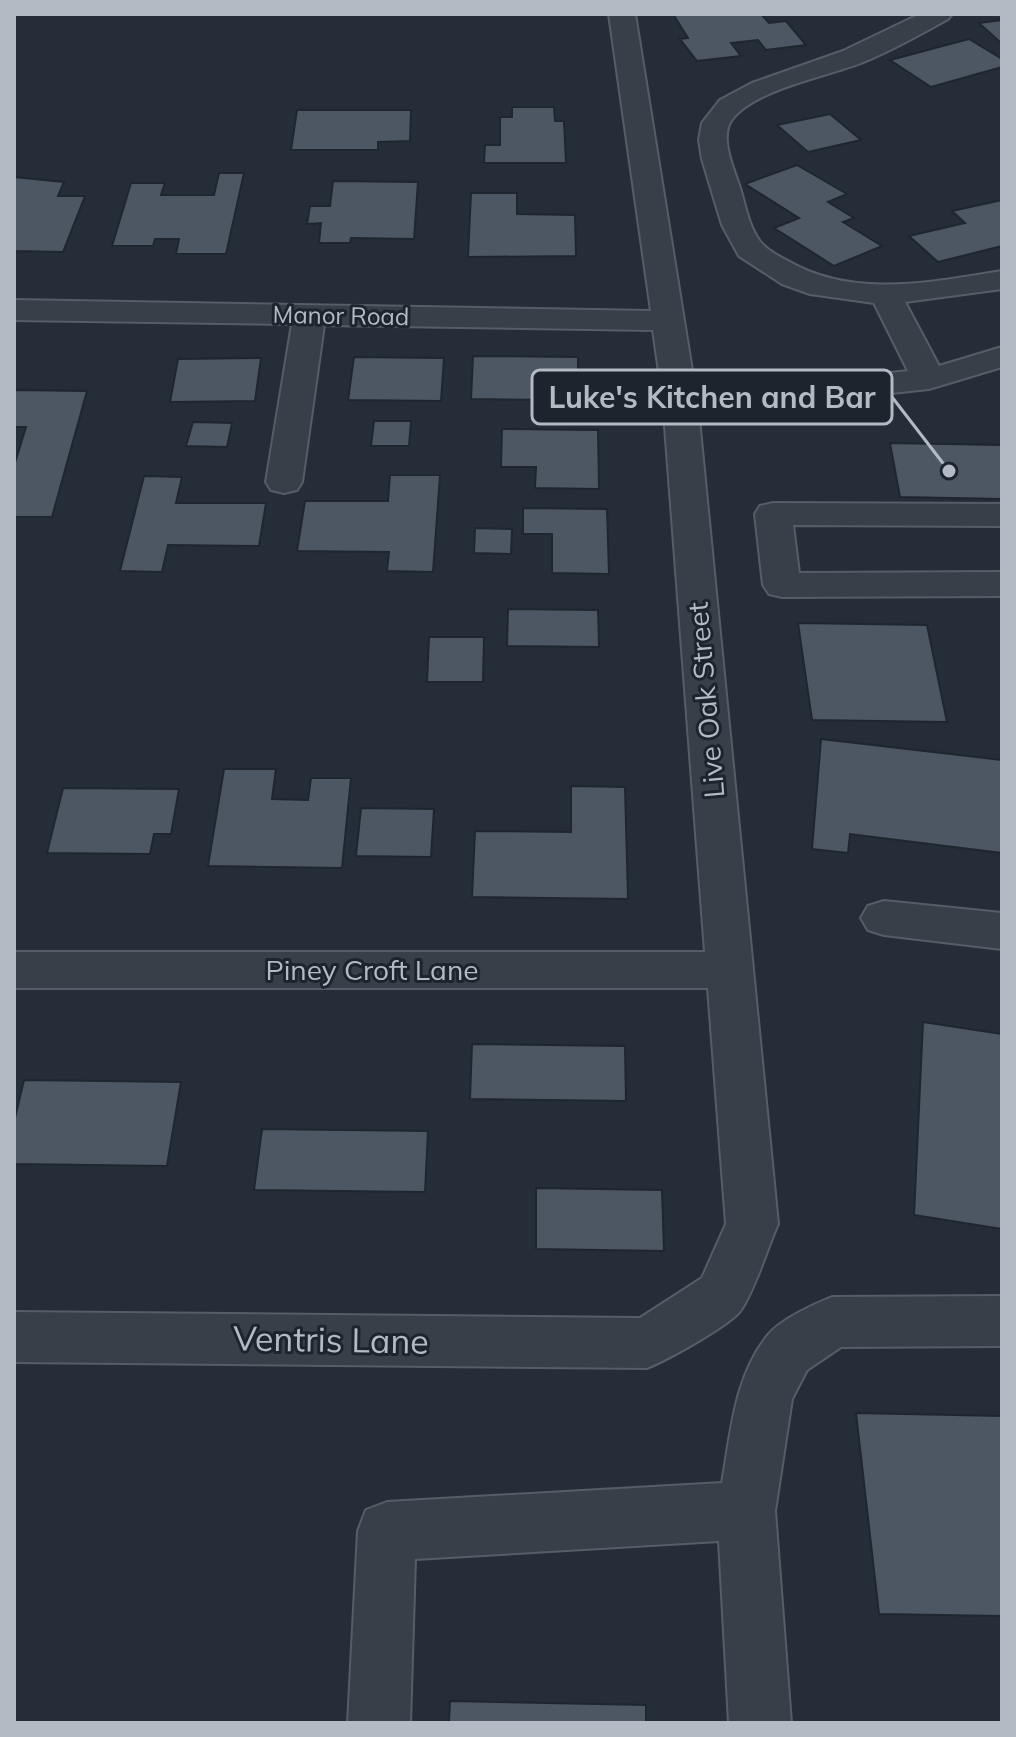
<svg xmlns="http://www.w3.org/2000/svg" width="1016" height="1737" font-family="Mulish,sans-serif">
	<rect width="100%" height="100%" fill="#252d38"/>
	<g fill="#4d5763" stroke="#1f262f" stroke-width="2">
		<path d="M673,14H761L769,23L786,21L806,45L766,50L758,40L731,43L741,56L697,61L680,39L688,38Z"/>
		<path d="M1002,20V44L979,23Z"/>
		<path d="M969,39L1002,59V67L931,87L890,60Z"/>
		<path d="M512,107H554L555,121H564L566,163H484L485,145H500V117H512Z"/>
		<path d="M297,110H411L410,141L378,142V150H291Z"/>
		<path d="M830,114L861,140L808,152L777,125Z"/>
		<path d="M797,165L847,194L828,202L854,218L843,222L882,246L834,266L774,228L799,218L745,184Z"/>
		<path d="M219,173H244L226,254H176L179,239H155L153,246H112L131,183H165L161,195H214Z"/>
		<path d="M14,177L64,182L58,196H85L63,252L14,251Z"/>
		<path d="M333,181L418,182L414,239L351,238L350,243H319L321,223L307,224L310,206H330Z"/>
		<path d="M471,193H517V214L575,215L576,256L468,257Z"/>
		<path d="M1002,200V246L938,262L909,236L965,223L952,211Z"/>
		<path d="M473,356L578,357V373H602L603,414L551,413V400L471,399Z"/>
		<path d="M354,357L444,358L441,401L348,400Z"/>
		<path d="M261,358L255,401L170,402L178,359Z"/>
		<path d="M14,390L87,391L52,517H14V466L26,427H14Z"/>
		<path d="M374,421H411L409,446H371Z"/>
		<path d="M193,422L232,423L227,447L186,446Z"/>
		<path d="M502,429L598,430L599,489L535,488L536,467H501Z"/>
		<path d="M890,443L1002,445V499L900,497Z"/>
		<path d="M390,475H440L433,572L387,571L389,552L297,551L305,501H388Z"/>
		<path d="M144,476L182,477L176,503H266L259,546L168,545L162,572L120,571Z"/>
		<path d="M523,508L607,509L609,574L552,573V534H523Z"/>
		<path d="M475,528L512,529L511,554L474,553Z"/>
		<path d="M508,609L598,610L599,647L507,646Z"/>
		<path d="M798,623L927,625L947,722L812,720Z"/>
		<path d="M429,637H484L483,682H427Z"/>
		<path d="M821,739L1002,760V853L850,834L848,853L812,849Z"/>
		<path d="M224,769H276L272,799L308,800L311,778H351L342,868L208,866Z"/>
		<path d="M571,786L625,787L628,899L472,897L475,831L571,832Z"/>
		<path d="M63,788L179,789L171,834H154L150,854L47,853Z"/>
		<path d="M361,808L434,809L431,857L356,856Z"/>
		<path d="M923,1022L1002,1034V1229L914,1215Z"/>
		<path d="M472,1044L625,1046L626,1101L470,1099Z"/>
		<path d="M24,1080L181,1082L167,1166L14,1164V1122Z"/>
		<path d="M262,1129L428,1131L425,1192L254,1190Z"/>
		<path d="M536,1188L662,1190L664,1251L536,1249Z"/>
		<path d="M856,1413L1002,1416V1616L879,1614Z"/>
		<path d="M450,1701L646,1705V1723H449Z"/>
	</g>
	<g fill="none" stroke-linecap="round" stroke-linejoin="round">
		<g stroke="#565d66" stroke-width="4">
			<g id="minor">
				<path d="M609,14H635L695,389L770,386L908,371L874,303L810,294L782,284L739,256L722,225L702,159L699,140L702,123L720,100L752,83L843,51L920,14H952L948,19C919,35 891,51 861,63C825,77 757,89 733,118C719,135 732,164 738,182C745,201 747,223 759,240C765,249 778,256 788,261C853,299 932,282 1002,271V289L905,302L939,366L1002,347V367L929,389L770,406L698,409L778,1224C766,1251 757,1285 741,1310C731,1325 665,1361 647,1368L14,1362V1312L640,1318L702,1278L726,1224L708,988H14V952H705L663,400L653,330L324,325L302,482L297,490L284,493L271,490L266,482L292,324L14,320V300L651,311Z"/>
				<path d="M773,503L1002,504V526L793,525L799,573L1002,572V596L782,597L769,594L763,585L755,514L760,506Z"/>
				<path d="M884,901L1002,913V949L884,935L868,930L861,918L868,906Z"/>
				<path d="M1002,1296V1346L841,1347L807,1370L792,1399L775,1511L791,1723H729L719,1541L415,1559L410,1723H348L358,1531L366,1510L387,1502L722,1483C731,1433 734,1377 768,1335C780,1320 814,1304 832,1297Z"/>
			</g>
		</g>
		<use href="#minor" fill="#383f48" fill-rule="evenodd"/>
	</g>
	<g text-anchor="middle" stroke-width="6" stroke-linejoin="round" paint-order="stroke">
		<g font-size="24" fill="#b3bac4" stroke="#1d242d">
			<text transform="translate(341 316) rotate(1)" y="8">Manor Road</text>
		</g>
		<g font-size="28" fill="#b3bac4" stroke="#1d242d">
			<text transform="translate(706 700) rotate(-95)" y="10">Live Oak Street</text>
			<text x="372" y="980">Piney Croft Lane</text>
		</g>
		<g font-size="34" fill="#b3bac4" stroke="#1d242d">
			<text transform="translate(331 1340) rotate(1)" y="12">Ventris Lane</text>
		</g>
	</g>
	<path fill="none" stroke="#b3bac4" stroke-width="3" d="M949 471L892 397"/>
	<circle fill="#b3bac4" stroke="#1d242d" stroke-width="3" cx="949" cy="471" r="8"/>
	<rect fill="#1d242d" stroke="#b3bac4" stroke-width="3" x="532" y="370" width="360" height="54" rx="8"/>
	<g font-size="30" text-anchor="middle" font-weight="bold" fill="#b3bac4">
		<text x="712" y="408">Luke's Kitchen and Bar</text>
	</g>
	<rect width="1016" height="1737" fill="none" stroke="#b3bac4" stroke-width="32"/>
</svg>
